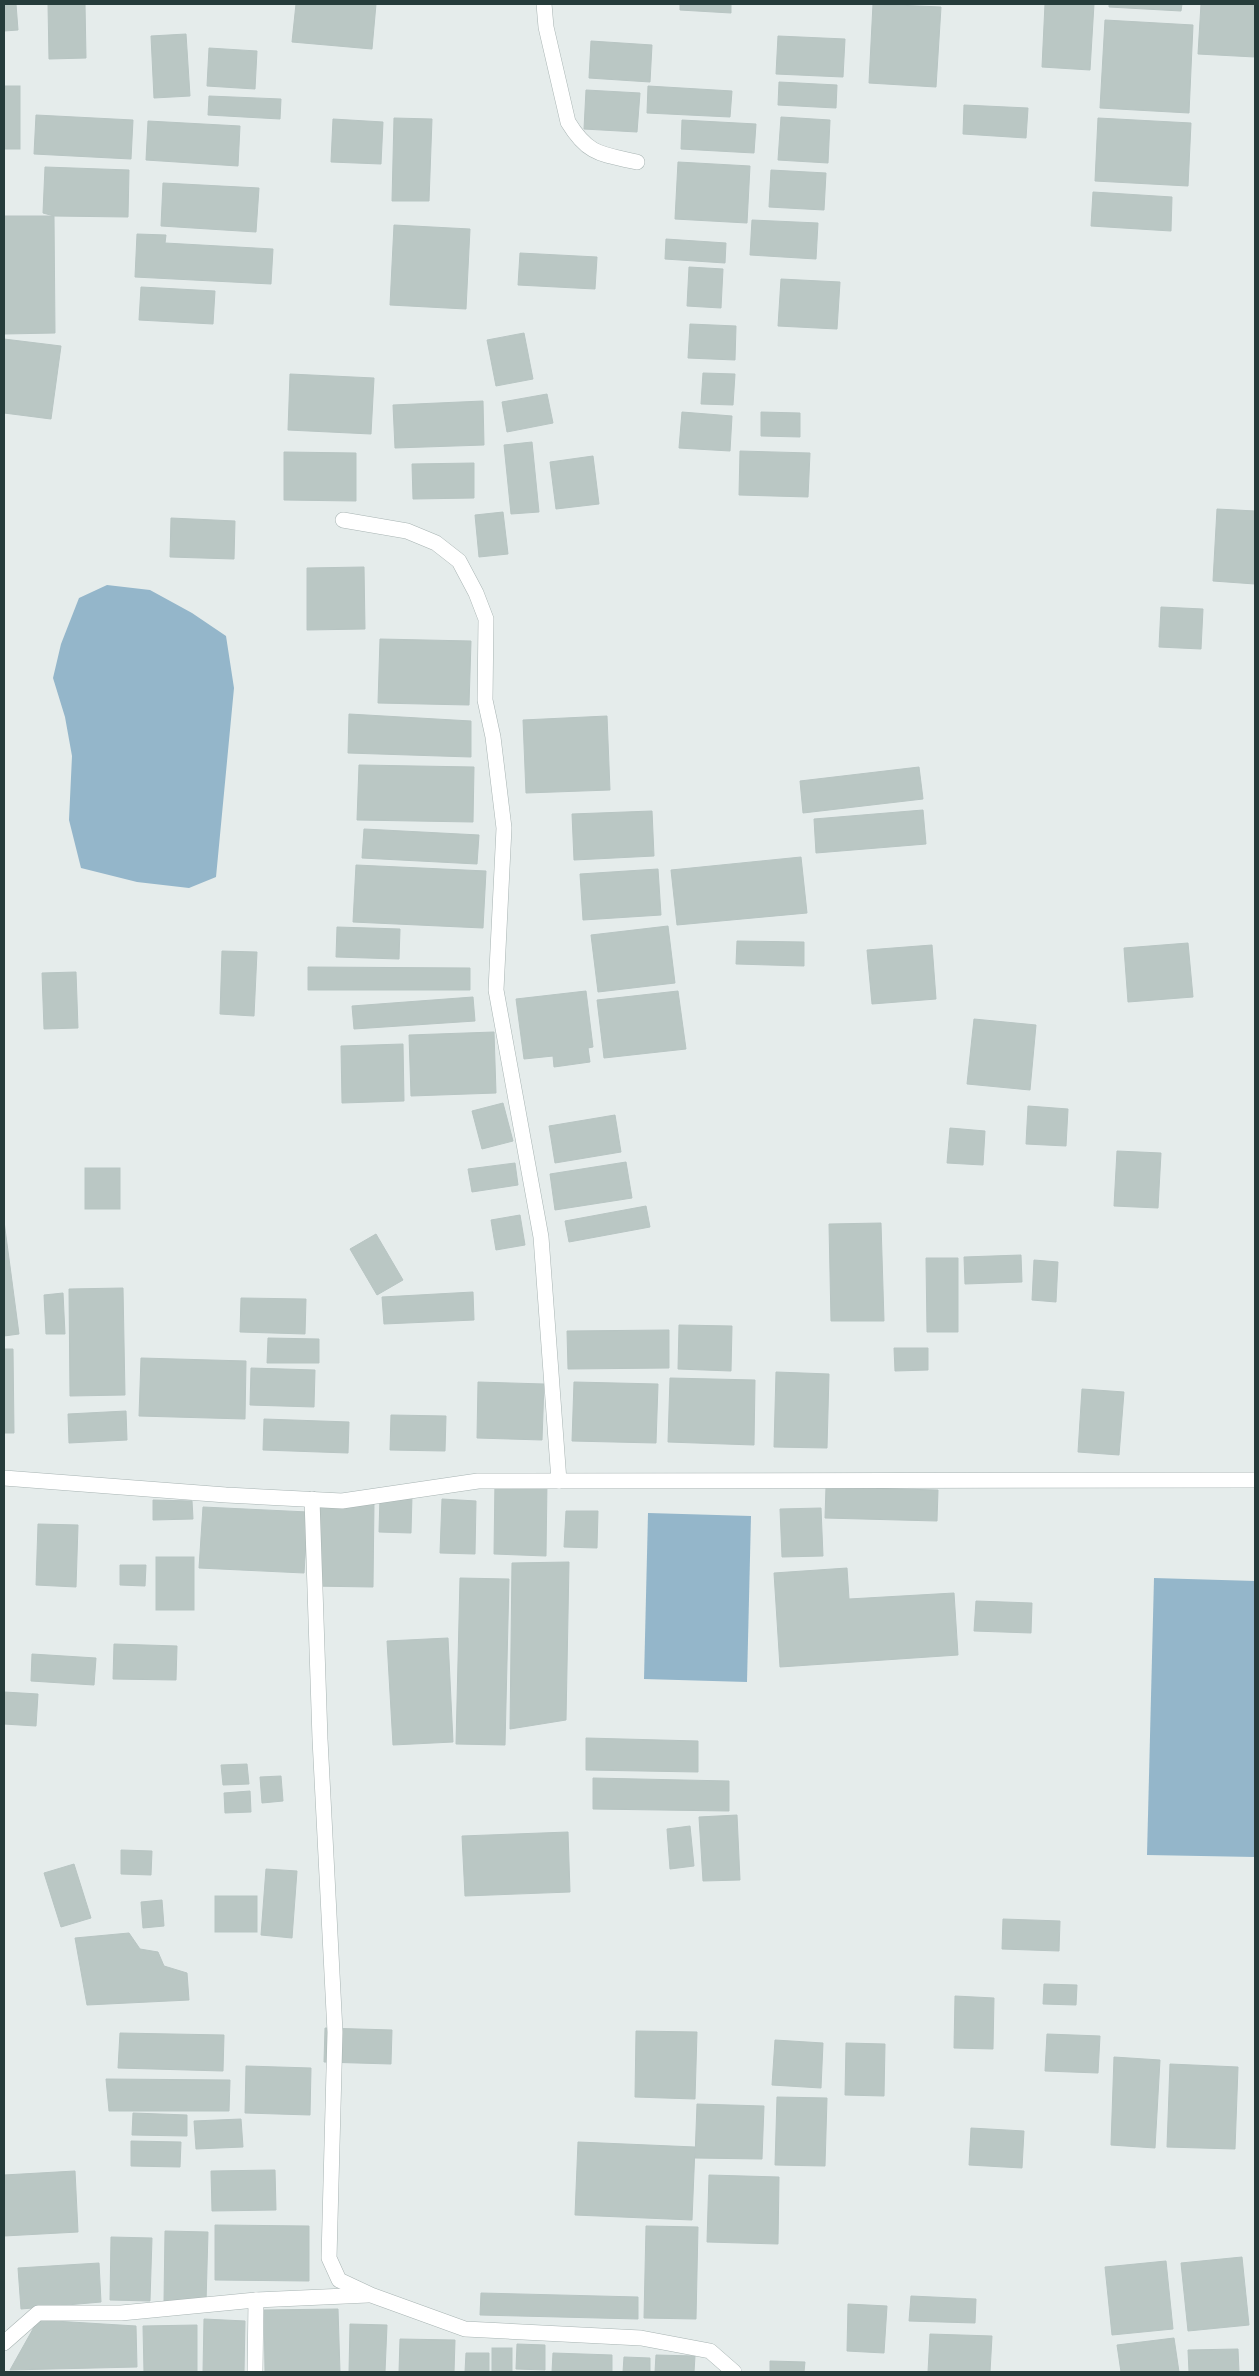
<svg xmlns="http://www.w3.org/2000/svg" width="1259" height="2376" font-family="Helvetica,sans-serif">
	<rect width="100%" height="100%" fill="#e5eceb"/>
	<g fill="#94b6ca">
		<path d="M107,585L150,590L192,613L226,636L234,688L216,877L189,888L137,882L81,868L69,820L72,756L65,717L53,678L61,644L79,598Z"/>
		<path d="M648,1513L751,1516L747,1682L644,1679Z"/>
		<path d="M1154,1578L1255,1581V1857L1147,1855Z"/>
	</g>
	<g fill="#bac7c4" stroke="#b8c5c3">
		<path d="M4,4H16L18,30L4,31Z"/>
		<path d="M48,4H85L86,58L49,59Z"/>
		<path d="M296,4H376L372,49L292,42Z"/>
		<path d="M680,4H731V13L680,10Z"/>
		<path d="M873,4L941,7L936,87L869,83Z"/>
		<path d="M1045,4H1094L1090,70L1042,67Z"/>
		<path d="M1109,4H1182L1181,11L1109,7Z"/>
		<path d="M1201,4H1255V57L1198,54Z"/>
		<path d="M1105,20L1193,25L1189,113L1100,108Z"/>
		<path d="M186,34L190,96L154,98L151,36Z"/>
		<path d="M778,36L845,39L843,77L776,74Z"/>
		<path d="M591,41L652,45L650,82L589,78Z"/>
		<path d="M209,48L257,51L255,89L207,86Z"/>
		<path d="M779,82L837,85L836,108L778,105Z"/>
		<rect x="4" y="86" width="16" height="63"/>
		<path d="M648,86L732,91L730,117L647,113Z"/>
		<path d="M586,90L640,93L637,132L584,129Z"/>
		<path d="M209,96L281,99L280,119L208,115Z"/>
		<path d="M964,105L1028,108L1026,138L963,134Z"/>
		<path d="M36,115L133,120L131,159L34,154Z"/>
		<path d="M781,117L830,120L828,163L778,160Z"/>
		<path d="M394,118L432,119L429,201H392Z"/>
		<path d="M1098,118L1191,123L1188,186L1095,181Z"/>
		<path d="M333,119L383,122L381,164L331,162Z"/>
		<path d="M682,120L756,124L754,153L681,149Z"/>
		<path d="M148,121L240,126L238,166L146,160Z"/>
		<path d="M678,162L750,166L747,223L675,219Z"/>
		<path d="M45,167L129,170L128,217L54,216L43,213Z"/>
		<path d="M771,170L826,173L824,210L769,207Z"/>
		<path d="M163,183L259,188L256,232L161,226Z"/>
		<path d="M1093,192L1172,197L1171,231L1091,226Z"/>
		<path d="M4,216H54L55,333L4,334Z"/>
		<path d="M752,220L818,223L816,259L750,255Z"/>
		<path d="M394,225L470,229L466,309L390,305Z"/>
		<path d="M137,234L166,235L165,243L273,249L271,284L135,277Z"/>
		<path d="M666,239L726,243L725,263L665,259Z"/>
		<path d="M520,253L597,257L595,289L518,285Z"/>
		<path d="M689,267L723,269L721,308L687,306Z"/>
		<path d="M781,279L840,282L837,329L778,326Z"/>
		<path d="M141,287L215,291L213,324L139,320Z"/>
		<path d="M690,324L736,326L735,360L688,358Z"/>
		<path d="M524,333L533,379L496,386L487,340Z"/>
		<path d="M4,339L61,346L51,419L4,413Z"/>
		<path d="M703,373L735,374L733,405L701,404Z"/>
		<path d="M290,374L374,378L371,434L288,430Z"/>
		<path d="M547,394L553,423L507,432L502,402Z"/>
		<path d="M483,401L484,445L395,448L393,405Z"/>
		<path d="M682,412L732,416L730,451L679,448Z"/>
		<path d="M761,412L800,413V437L761,436Z"/>
		<path d="M532,442L539,512L511,514L504,445Z"/>
		<path d="M740,451L810,453L808,497L739,495Z"/>
		<path d="M284,452L356,453V501L284,500Z"/>
		<path d="M593,456L599,504L556,509L550,462Z"/>
		<path d="M474,463V498L413,499L412,464Z"/>
		<path d="M1217,509L1255,511V584L1213,581Z"/>
		<path d="M503,512L508,554L479,557L475,515Z"/>
		<path d="M171,518L235,521L234,559L170,557Z"/>
		<path d="M364,567L365,629L307,630V568Z"/>
		<path d="M1161,607L1203,609L1201,649L1159,647Z"/>
		<path d="M380,639L471,641L469,705L378,703Z"/>
		<path d="M349,714L471,721V757L348,753Z"/>
		<path d="M607,716L610,790L526,793L523,720Z"/>
		<path d="M359,765L474,767L473,822L357,820Z"/>
		<path d="M919,767L923,799L803,813L800,781Z"/>
		<path d="M923,810L926,844L816,853L814,819Z"/>
		<path d="M652,811L654,856L574,860L572,814Z"/>
		<path d="M364,829L479,835L477,864L362,858Z"/>
		<path d="M801,857L807,913L677,925L671,870Z"/>
		<path d="M356,865L486,871L483,928L353,922Z"/>
		<path d="M658,869L661,915L583,920L580,874Z"/>
		<path d="M668,926L675,983L598,992L591,935Z"/>
		<path d="M337,927L400,929L399,959L336,957Z"/>
		<path d="M737,941L804,942V966L736,964Z"/>
		<path d="M1188,943L1193,997L1128,1002L1124,948Z"/>
		<path d="M932,945L936,999L872,1004L867,950Z"/>
		<path d="M222,951L257,952L254,1016L220,1014Z"/>
		<path d="M308,967L470,968V990H308Z"/>
		<path d="M76,972L78,1028L44,1029L42,973Z"/>
		<path d="M586,991L593,1047L588,1048L590,1062L554,1067L553,1056L524,1059L516,999Z"/>
		<path d="M678,991L686,1049L604,1058L597,1000Z"/>
		<path d="M473,997L475,1021L354,1029L352,1006Z"/>
		<path d="M974,1019L1036,1025L1030,1090L967,1084Z"/>
		<path d="M494,1032L496,1093L411,1096L409,1035Z"/>
		<path d="M403,1044L404,1101L342,1103L341,1046Z"/>
		<path d="M503,1103L513,1141L482,1149L472,1111Z"/>
		<path d="M1028,1106L1068,1109L1066,1146L1026,1144Z"/>
		<path d="M615,1115L621,1152L555,1163L549,1126Z"/>
		<path d="M950,1128L985,1131L983,1165L947,1163Z"/>
		<path d="M1117,1151L1161,1153L1158,1208L1114,1206Z"/>
		<path d="M626,1162L632,1198L555,1210L550,1174Z"/>
		<path d="M515,1163L518,1185L472,1192L468,1169Z"/>
		<rect x="85" y="1168" width="35" height="41"/>
		<path d="M646,1206L650,1227L569,1242L565,1221Z"/>
		<path d="M520,1215L525,1245L496,1250L491,1220Z"/>
		<path d="M4,1221L19,1334L4,1336Z"/>
		<path d="M881,1223L884,1321H831L829,1224Z"/>
		<path d="M376,1234L403,1280L377,1295L350,1249Z"/>
		<path d="M1021,1255L1022,1282L965,1284L964,1257Z"/>
		<path d="M926,1258H958V1332H927Z"/>
		<path d="M1034,1260L1058,1262L1056,1302L1032,1300Z"/>
		<path d="M123,1288L125,1395L70,1396L69,1289Z"/>
		<path d="M473,1292L474,1320L384,1324L382,1297Z"/>
		<path d="M63,1293L65,1334H46L44,1295Z"/>
		<path d="M241,1298L306,1299L305,1334L240,1332Z"/>
		<path d="M679,1325L732,1326L731,1371L678,1369Z"/>
		<path d="M669,1330V1368L568,1369L567,1331Z"/>
		<path d="M268,1338L319,1339V1363H267Z"/>
		<path d="M894,1348H928V1370L895,1371Z"/>
		<path d="M4,1349H13L14,1433H4Z"/>
		<path d="M141,1358L246,1361L245,1419L139,1416Z"/>
		<path d="M251,1368L315,1370L314,1407L250,1405Z"/>
		<path d="M776,1372L829,1374L827,1448L774,1447Z"/>
		<path d="M670,1378L755,1380L754,1445L668,1442Z"/>
		<path d="M478,1382L544,1384L542,1440L477,1438Z"/>
		<path d="M574,1382L658,1384L656,1443L572,1441Z"/>
		<path d="M1082,1389L1124,1392L1119,1455L1078,1452Z"/>
		<path d="M126,1411L127,1440L69,1443L68,1414Z"/>
		<path d="M391,1415L446,1416L445,1451L390,1450Z"/>
		<path d="M264,1419L349,1422L348,1453L263,1450Z"/>
		<path d="M495,1480L547,1482L546,1556L494,1554Z"/>
		<path d="M826,1487L938,1490L937,1521L825,1518Z"/>
		<path d="M380,1496H412L411,1533L379,1532Z"/>
		<path d="M442,1499L476,1501L475,1554L440,1553Z"/>
		<path d="M153,1500L192,1501L193,1519L153,1520Z"/>
		<path d="M312,1502L374,1503L373,1587L311,1586Z"/>
		<path d="M203,1507L308,1512L304,1573L199,1568Z"/>
		<path d="M821,1508L823,1556L782,1557L780,1509Z"/>
		<path d="M566,1511H598L597,1548L564,1547Z"/>
		<path d="M38,1524L78,1525L76,1587L36,1585Z"/>
		<rect x="156" y="1557" width="38" height="53"/>
		<path d="M569,1562L566,1720L510,1729L512,1563Z"/>
		<path d="M120,1565H146L145,1586L120,1585Z"/>
		<path d="M847,1568L849,1599L954,1593L958,1655L780,1667L774,1573Z"/>
		<path d="M460,1578L509,1579L505,1745L456,1744Z"/>
		<path d="M976,1601L1032,1603L1031,1633L974,1631Z"/>
		<path d="M448,1638L453,1742L393,1745L387,1641Z"/>
		<path d="M114,1644L177,1646L176,1680L113,1679Z"/>
		<path d="M32,1654L96,1658L94,1685L31,1681Z"/>
		<path d="M4,1692L38,1694L36,1726L4,1724Z"/>
		<path d="M586,1738L698,1741V1772L586,1770Z"/>
		<path d="M247,1764L249,1784L223,1785L221,1765Z"/>
		<path d="M281,1776L283,1801L262,1803L260,1777Z"/>
		<path d="M593,1778L729,1781V1811L593,1809Z"/>
		<path d="M250,1791L251,1812L225,1813L224,1793Z"/>
		<path d="M737,1815L740,1880L703,1881L699,1817Z"/>
		<path d="M690,1826L694,1866L670,1869L667,1829Z"/>
		<path d="M568,1832L570,1892L465,1896L462,1836Z"/>
		<path d="M121,1850L152,1851L151,1875L121,1874Z"/>
		<path d="M74,1864L91,1918L61,1927L44,1873Z"/>
		<path d="M266,1869L297,1871L292,1938L261,1935Z"/>
		<rect x="215" y="1896" width="42" height="36"/>
		<path d="M162,1900L164,1926L143,1928L141,1902Z"/>
		<path d="M1003,1919L1060,1921L1059,1951L1002,1949Z"/>
		<path d="M129,1933L140,1949L158,1952L164,1966L187,1973L189,2000L87,2005L75,1938Z"/>
		<path d="M1044,1984L1077,1985L1076,2005L1043,2004Z"/>
		<path d="M955,1996L994,1998L993,2049L954,2048Z"/>
		<path d="M325,2028L392,2030L391,2064L324,2062Z"/>
		<path d="M636,2031L697,2032L695,2099L635,2097Z"/>
		<path d="M120,2033L224,2035L223,2071L118,2068Z"/>
		<path d="M1047,2034L1100,2036L1098,2073L1045,2071Z"/>
		<path d="M775,2040L823,2043L821,2088L772,2085Z"/>
		<path d="M846,2043L885,2044L884,2096L845,2095Z"/>
		<path d="M1114,2057L1160,2060L1155,2148L1111,2145Z"/>
		<path d="M1170,2064L1238,2067L1235,2149L1167,2147Z"/>
		<path d="M246,2066L311,2068L310,2115L245,2113Z"/>
		<path d="M106,2079L230,2080L229,2111H109Z"/>
		<path d="M777,2097L827,2098L825,2166L775,2165Z"/>
		<path d="M697,2104L764,2106L762,2159L695,2158Z"/>
		<path d="M133,2113L187,2115V2136L132,2135Z"/>
		<path d="M241,2119L243,2147L196,2149L194,2121Z"/>
		<path d="M971,2128L1024,2131L1022,2168L969,2165Z"/>
		<path d="M131,2141L181,2142L180,2167L131,2166Z"/>
		<path d="M578,2142L695,2147L692,2220L575,2215Z"/>
		<path d="M275,2170L276,2210L212,2211L211,2171Z"/>
		<path d="M75,2171L78,2232L4,2236V2175Z"/>
		<path d="M709,2175L779,2177L778,2244L707,2242Z"/>
		<path d="M215,2225L309,2226V2281L215,2280Z"/>
		<path d="M646,2226L698,2227L696,2319L644,2318Z"/>
		<path d="M165,2231L208,2232L206,2303L164,2302Z"/>
		<path d="M111,2237L152,2238L150,2301L110,2300Z"/>
		<path d="M1242,2257L1249,2325L1188,2331L1181,2263Z"/>
		<path d="M1166,2261L1173,2329L1112,2335L1105,2267Z"/>
		<path d="M99,2263L101,2302L21,2309L18,2268Z"/>
		<path d="M481,2293L638,2297V2319L480,2315Z"/>
		<path d="M911,2296L976,2299L975,2323L909,2321Z"/>
		<path d="M848,2304L887,2306L884,2353L847,2351Z"/>
		<path d="M338,2309L340,2372H265L264,2310Z"/>
		<path d="M204,2319L245,2321L244,2372H203Z"/>
		<path d="M38,2320L136,2326L137,2367L10,2370Z"/>
		<path d="M350,2324L387,2325L385,2372H349Z"/>
		<path d="M197,2325V2372H144L143,2326Z"/>
		<path d="M930,2334L992,2336L990,2372H928Z"/>
		<path d="M1174,2338L1179,2372H1121L1117,2345Z"/>
		<path d="M400,2339L455,2340L454,2372H399Z"/>
		<path d="M517,2344L545,2345V2370L516,2369Z"/>
		<rect x="492" y="2348" width="20" height="24"/>
		<path d="M1238,2349L1239,2372H1189L1188,2350Z"/>
		<path d="M466,2353H489V2372H465Z"/>
		<path d="M553,2353L612,2355V2372H552Z"/>
		<path d="M656,2355L695,2356L694,2372H655Z"/>
		<path d="M624,2357L650,2358V2372H623Z"/>
		<path d="M770,2361L805,2362L804,2372H770Z"/>
	</g>
	<g fill="none" stroke-linecap="round" stroke-linejoin="round">
		<g stroke="#a8b4b3" stroke-width="16">
			<g id="minor">
				<path d="M544,4L546,27L568,122C588,155 601,154 637,162"/>
				<path d="M343,520L407,531L436,543L459,561L476,593L486,619L485,700L493,737L504,828L496,990L541,1237L559,1481"/>
				<path d="M4,1478L226,1495L342,1501L478,1481L1255,1480"/>
				<path d="M312,1499L320,1739L335,2032L329,2258L339,2280L371,2295L465,2329L641,2338L710,2351L734,2372"/>
				<path d="M4,2343L38,2313H121L256,2300L368,2295"/>
				<path d="M255,2372L256,2300"/>
			</g>
		</g>
		<use href="#minor" stroke="#fff" stroke-width="15"/>
	</g>
	<rect width="1259" height="2376" fill="none" stroke="#263c3b" stroke-width="10"/>
</svg>
